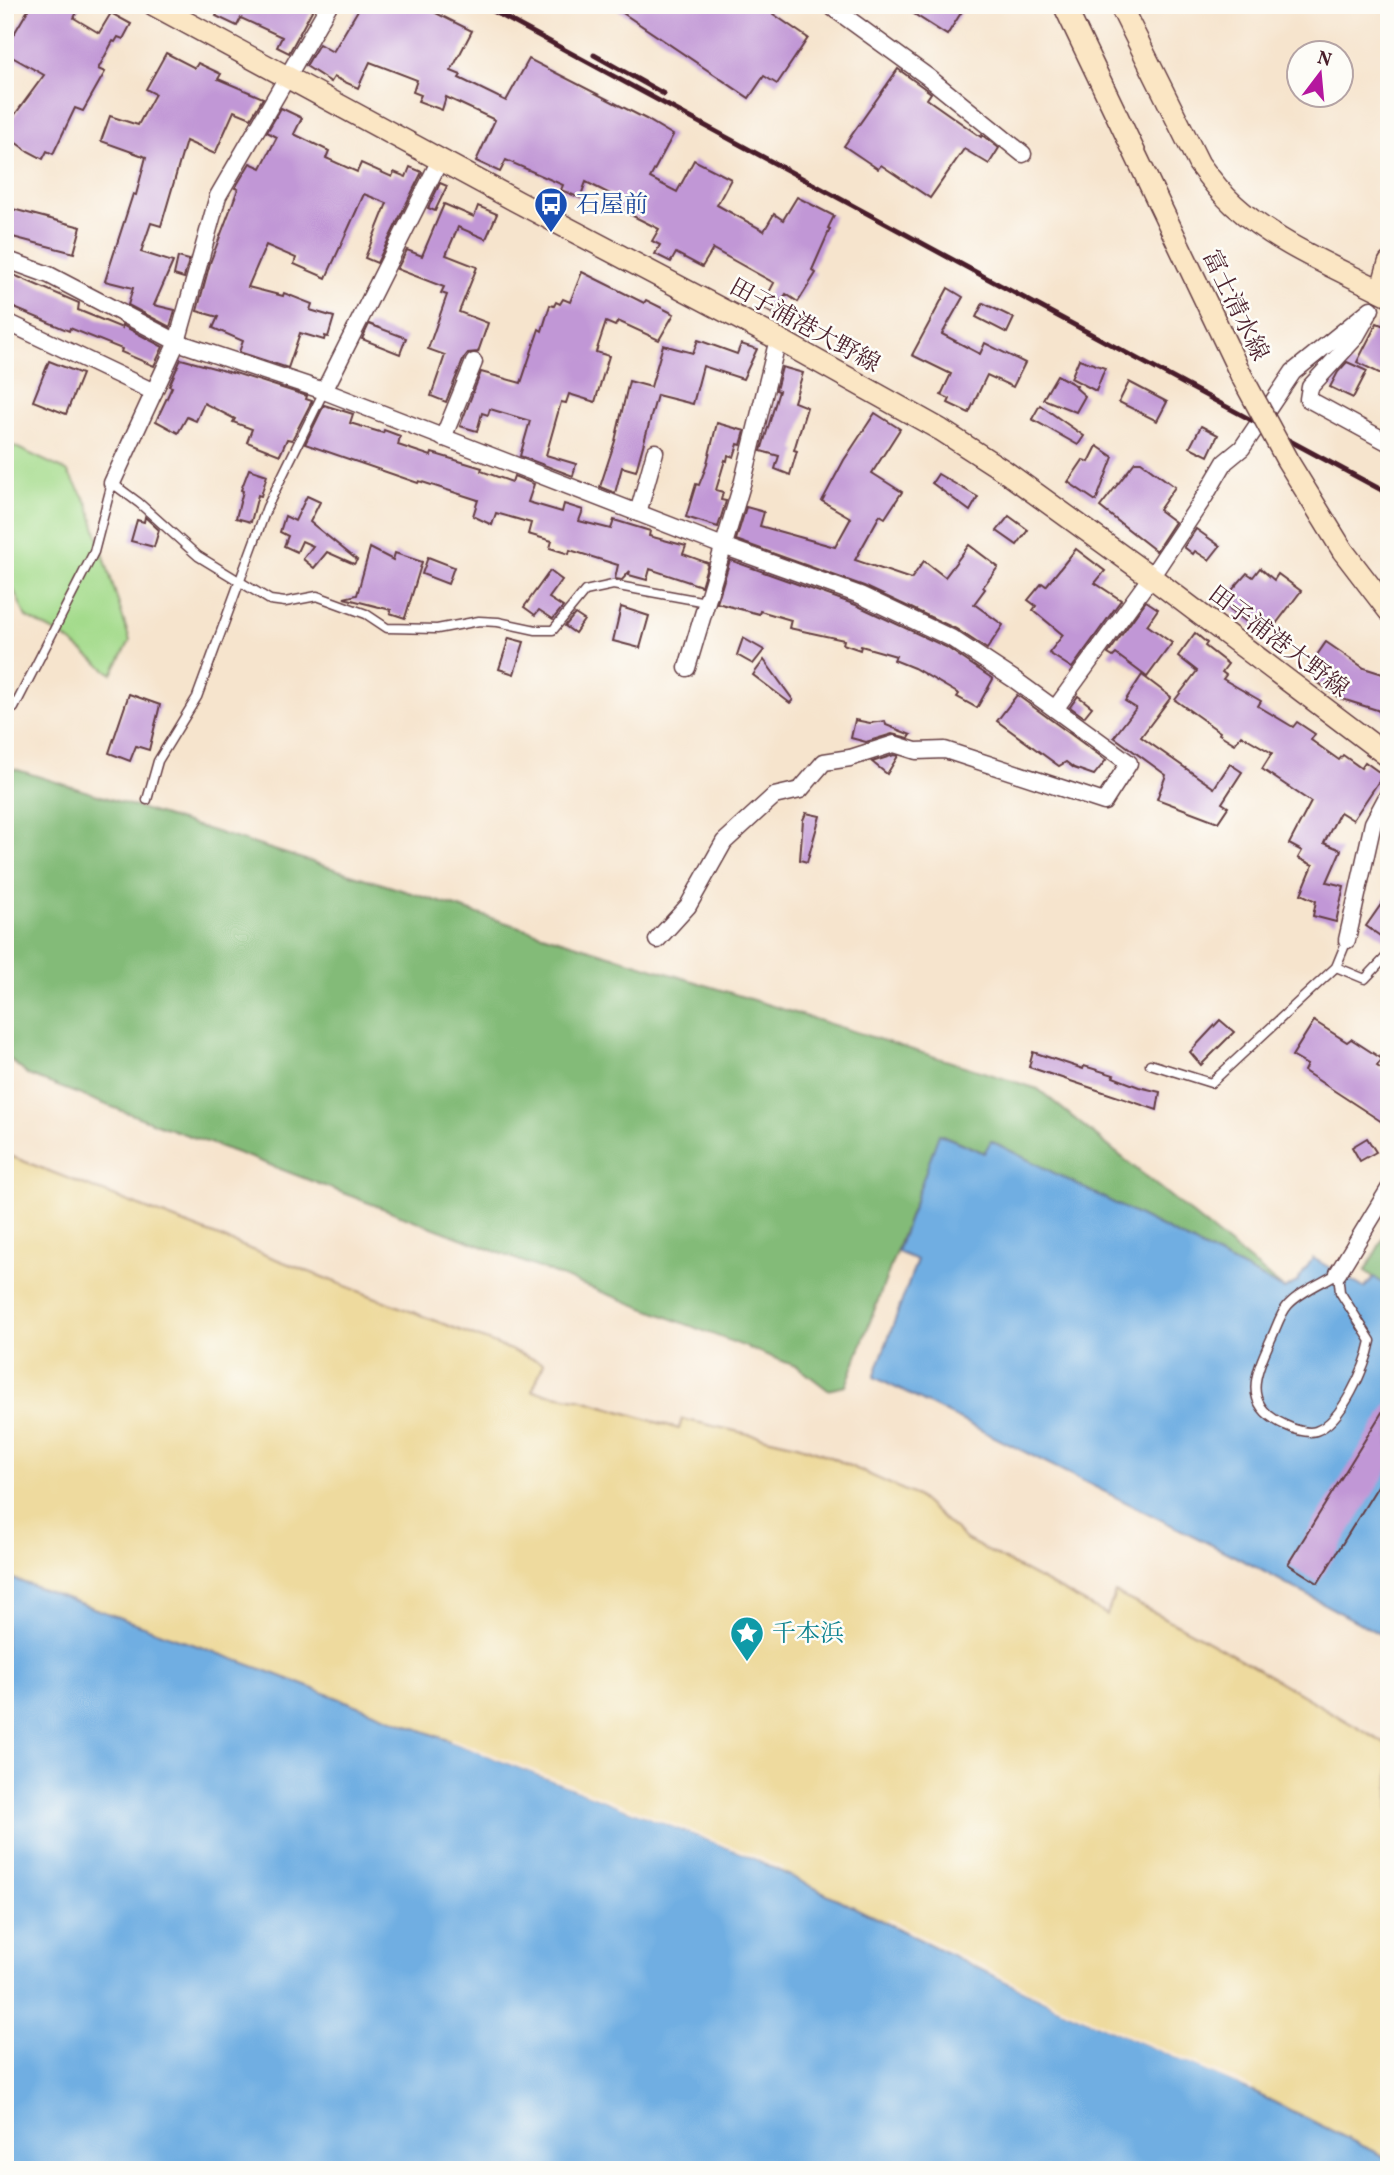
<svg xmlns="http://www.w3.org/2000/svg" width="1394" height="2175" font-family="Vollkorn,'Noto Serif JP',serif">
	<rect width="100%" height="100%" fill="#fdfcf7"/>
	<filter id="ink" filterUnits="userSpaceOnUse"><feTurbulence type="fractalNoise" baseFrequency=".0143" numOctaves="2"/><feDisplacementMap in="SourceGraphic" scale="14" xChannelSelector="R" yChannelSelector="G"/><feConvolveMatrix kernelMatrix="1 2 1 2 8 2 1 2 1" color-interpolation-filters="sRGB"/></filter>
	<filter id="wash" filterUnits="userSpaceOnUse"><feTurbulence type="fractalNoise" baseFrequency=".00686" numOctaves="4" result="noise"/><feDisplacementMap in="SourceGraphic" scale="28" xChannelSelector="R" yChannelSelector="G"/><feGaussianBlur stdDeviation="1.57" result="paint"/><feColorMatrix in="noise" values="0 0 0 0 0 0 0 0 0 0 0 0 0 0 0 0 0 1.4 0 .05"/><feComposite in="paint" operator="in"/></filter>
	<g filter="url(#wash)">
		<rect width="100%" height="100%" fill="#f6e4cd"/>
		<path fill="#a4db8c" stroke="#777d5c" stroke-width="2" d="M5,442L67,471L88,504L130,641L112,674L64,637L26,617L5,571Z"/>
		<g fill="#83bb78" stroke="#666d52" stroke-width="2">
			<path d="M5,766L1038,1089L1284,1289L991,1141L985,1153L940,1134L846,1386L828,1390L798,1367L254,1159L162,1126L28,1075L5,1055Z"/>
			<path d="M1389,1228V1288L1365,1271Z"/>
		</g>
		<path fill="#eeda9e" stroke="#9c7c64" stroke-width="2" d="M5,1154L544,1363L532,1391L583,1400L679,1429L682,1419L797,1445L821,1453L917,1496L967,1540L1107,1615L1115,1593C1209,1638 1298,1693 1389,1746V2159L1235,2083L1058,2007L747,1855L275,1674L5,1576Z"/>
		<g fill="#70aee2" stroke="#5d6686" stroke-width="2">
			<path d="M939,1134L984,1153L991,1141L1284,1289L1297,1282L1313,1258L1364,1288L1374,1277L1389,1288V1639L1248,1563L874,1377L917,1260L897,1252Z"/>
			<path d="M5,1576L275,1674L747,1855L1058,2007L1235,2083L1389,2159V2170H5Z"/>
		</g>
		<g fill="#f6e4cd">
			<path d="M452,1738L748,1852L784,1868L782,1871L747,1855L449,1741Z"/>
			<path d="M888,1918L1059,2004L1237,2080L1253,2088L1252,2091L1058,2007L885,1921Z"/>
		</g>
		<g id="blocks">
			<g fill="#c197d6">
				<path d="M31,5H81L74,18L99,33L111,13L131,24L123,39L118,37L115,42L113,41L98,69L105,72L83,111L75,108L53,154L47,151L43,159L26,150L5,135V128L44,75L5,53V49Z"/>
				<path d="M215,5H315L289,53L277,47L282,37L241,18L237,26L216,16L220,8Z"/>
				<path d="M361,5H420L472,31L451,71L461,75L459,78L506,101L529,59L646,119L673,135L650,178L677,192L694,160L731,179L717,205L764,231L774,214L783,220L797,197L834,216L828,228L830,229L812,270L816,273L798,302L786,294L773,314L761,307L774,283L713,249L702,267L676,253L671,262L655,254L660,245L652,241L659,229L609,204L614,196L586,182L580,198L561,190L563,185L506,160L500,172L476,161L495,120L446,97L442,110L418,101L421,95L413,92L417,80L370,62L358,88L334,77L331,82L306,66L319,44L333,52Z"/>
				<path d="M611,5H760L808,38L777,84L764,76L749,98Z"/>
				<path d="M900,5H966L947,35Z"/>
				<path d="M166,53L195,68L198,63L221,74L218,79L263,98L251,118L234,111L215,154L186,141L161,226L151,223L141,252L173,262L154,305L175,310L170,327L128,305L133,288L105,281L133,194L136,195L146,157L101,141L110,116L138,125L155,94L146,89Z"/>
				<path d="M898,69L931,93L927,99L981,137L982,135L999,148L989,164L964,149L930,198L881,165L878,169L844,146Z"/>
				<path d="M281,108L302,118L294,134L329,151L326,158L357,172L361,163L392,177L394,172L406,177L410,167L422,172L377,263L365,258L387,203L364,194L326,278L294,264L296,258L266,245L248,287L283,296L284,293L312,304L310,310L334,317L328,337L325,336L324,340L300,333L288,368L239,352L243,341L213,328L218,317L197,311L210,263L238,189L235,188L250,163L261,168L277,137L267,132Z"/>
				<path d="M440,183L447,186L435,211L428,208Z"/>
				<path d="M444,204L474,217L478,206L497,214L486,239L458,227L446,255L477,267L459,312L488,323L478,352L468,353L464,358L446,402L431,396L445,355L428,349L447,295L441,293L444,287L397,269L407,250L422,256Z"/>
				<path d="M5,207L81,227L74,253L5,235Z"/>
				<path d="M178,257L189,260L184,278L174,275Z"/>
				<path d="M582,272L644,303L646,300L674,314L659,340L618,321L615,326L606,322L596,352L609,356L595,402L569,394L566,403L561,402L546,455L576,464L573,476L520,456L530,421L490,409L488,415L482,413L477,431L460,426L481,372L521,383L539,329L542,331L550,305L554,306L556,302L560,304L563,299L570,302Z"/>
				<path d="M9,273L79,303L78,310L122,328V325L163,347L154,366L121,352L122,349L70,328L69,331L5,304V281Z"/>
				<path d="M948,288L963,297L942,334L980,354L985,343L1025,363L1013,387L987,375L969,413L948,403L950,399L941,395L951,374L912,355Z"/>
				<path d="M983,303L1014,318L1007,333L976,317Z"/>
				<path d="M1377,323L1389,328V378L1357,362Z"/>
				<path d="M369,324L406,338L400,354L362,339Z"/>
				<path d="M698,340L737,354L741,344L757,349L743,379L703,366L693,404L657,395L636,471L622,467L615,493L600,487L615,441L629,381L651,387L663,345L693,353Z"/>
				<path d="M181,359L232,373V372L307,396L306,399L312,401L292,440L287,439L280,455L247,442L252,429L233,422L235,419L204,403L196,421L187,417L178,433L156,421L172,387L169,386Z"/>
				<path d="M1079,359L1105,368L1096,391L1071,378Z"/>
				<path d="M49,361L82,374L66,414L33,401Z"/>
				<path d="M1347,362L1367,371L1353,398L1330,387L1338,372Z"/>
				<path d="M782,367L803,373L794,402L807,407L794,450L797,451L790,475L775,469L779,456L761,451L779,391L776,390Z"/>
				<path d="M1057,375L1077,386L1076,388L1085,396L1076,412L1043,399Z"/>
				<path d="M1129,382L1167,402L1157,421L1119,402Z"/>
				<path d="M324,405L353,414L350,423L383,433L384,430L400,436L398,445L431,456L432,453L482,468L481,471L512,482L514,476L534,484L528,502L562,512L564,504L583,510L579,521L611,529L614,520L650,531L649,536L686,546L683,554L708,563L701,586L650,569L647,580L629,575L630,571L622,580L615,579L618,565L570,550L569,554L550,548L552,541L528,534L531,523L496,513L492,525L473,516L478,500L419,481L418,483L305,444Z"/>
				<path d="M1040,405L1084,436L1078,445L1032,419Z"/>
				<path d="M875,413L900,429L872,473L902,492L885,518L880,515L855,560L911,579L924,561L945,577L969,545L998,567L983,587L985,589L974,604L1003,625L987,649L956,629L864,586L736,540L746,507L764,512L760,526L835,547L851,518L822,501L844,460Z"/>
				<path d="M717,423L745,431L741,445L738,444L734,457L728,455L727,461L725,460L716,490L723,492L721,500L726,501L718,527L686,517L696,484L699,485L706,467Z"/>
				<path d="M1201,426L1218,435L1208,456L1190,447Z"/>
				<path d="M1097,446L1113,457L1096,501L1068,482L1083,460L1089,462Z"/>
				<path d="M1135,462H1141L1175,487L1159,510L1175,522L1156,551L1100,507Z"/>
				<path d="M249,469L267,475L261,496L258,495L251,522L236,518L243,491L241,490Z"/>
				<path d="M938,474L978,497L970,511L932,483Z"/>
				<path d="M307,496L320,502L310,522L357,560L354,564L327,552L314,568L303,559L313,546L302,541L297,552L284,546L288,536L280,532L285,516L295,521Z"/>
				<path d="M1009,516L1028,530L1017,545L997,531Z"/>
				<path d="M145,517L159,530L154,547L131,541L137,520L144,522Z"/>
				<path d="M1196,529L1220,546L1209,560L1195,551L1193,554L1184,547Z"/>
				<path d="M370,548L393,560L395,553L422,562L405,618L390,613L391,610L344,598L357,595Z"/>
				<path d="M1076,549L1105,571L1095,583L1121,600L1072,668L1049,653L1063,635L1033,610L1036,606L1028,600L1042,583L1046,586Z"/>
				<path d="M428,557L454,567L448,584L422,574Z"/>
				<path d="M730,560L856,605L946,647L993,679L977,708L957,697L959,694L914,668L894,660L896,656L861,646L860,650L843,644L844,640L789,628L791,620L760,611L759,614L717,603Z"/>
				<path d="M1260,568L1274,580L1278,574L1301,591L1266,637L1227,607L1232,603L1226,597L1247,573L1253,577Z"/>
				<path d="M550,571L562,580L549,598L563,607L553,619L539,610L535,615L524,607Z"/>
				<path d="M1146,601L1158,609L1147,625L1172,643L1147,677L1116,654L1113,657L1108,654Z"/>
				<path d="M621,607L649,616L640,648L613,641Z"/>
				<path d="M575,614L584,620L575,633L565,626Z"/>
				<path d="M1195,633L1207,643L1205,646L1228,664L1222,672L1226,675L1223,679L1261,701L1258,706L1293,727L1297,722L1315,734L1311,740L1339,760L1343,755L1361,768L1365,762L1383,775L1353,820L1340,812L1324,843L1341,850L1327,882L1344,886L1336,922L1313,916L1316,901L1301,894L1313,865L1298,858L1302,851L1289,844L1311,802L1262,769L1272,753L1241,735L1235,744L1219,734L1220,732L1175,700L1197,671L1178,656Z"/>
				<path d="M509,638L524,642L514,674L499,669Z"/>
				<path d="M743,638L764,650L753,664L737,655Z"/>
				<path d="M1326,642L1364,668L1389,676V719L1377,710L1339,698L1316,681L1320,676L1308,668Z"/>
				<path d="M764,660L793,700L790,703L753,675Z"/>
				<path d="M1142,675L1171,697L1141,737L1214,788L1230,764L1242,772L1222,803L1228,807L1218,822L1157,799L1166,775L1114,737L1136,708L1125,701Z"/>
				<path d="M129,694L160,705L149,750L136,746L130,761L109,753Z"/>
				<path d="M1017,695L1106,760L1094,775L1074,768L1066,762L1059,766L997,721Z"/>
				<path d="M1078,696L1092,707L1084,717L1070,707Z"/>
				<path d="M855,720L870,723L885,721L886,725L911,735L909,738L892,734L866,742L851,738Z"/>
				<path d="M894,755L898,756L887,774L872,762Z"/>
				<path d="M806,813L820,816L807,862L800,860L803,820Z"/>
				<path d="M1389,893V942L1366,926Z"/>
				<path d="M1220,1020L1234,1032L1201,1065L1190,1052Z"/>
				<path d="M1314,1021L1347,1042L1351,1039L1382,1059L1377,1066L1389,1074V1112L1382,1122L1304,1071L1307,1065L1292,1056Z"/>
				<path d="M1033,1052L1083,1069L1084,1066L1114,1075L1113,1077L1139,1087L1160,1092L1157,1110L1029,1067Z"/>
				<path d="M1367,1138L1376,1152L1360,1161L1352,1147Z"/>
				<path d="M1389,1401V1468L1318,1583L1288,1564Z"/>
			</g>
		</g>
	</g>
	<g filter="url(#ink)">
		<use href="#blocks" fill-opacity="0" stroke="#643d43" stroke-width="2"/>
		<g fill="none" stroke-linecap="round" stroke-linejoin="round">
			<g stroke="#643d43" stroke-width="11">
				<g id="lane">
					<path d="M14,708L94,552L112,483L139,503L198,556L270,600L285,602L317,596L366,614L387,628L437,629L479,621L498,622L536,630H553L585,591L613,585L706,602"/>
					<path d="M147,800L158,761L197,697L267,507L324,391"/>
					<path d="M1336,967L1365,979L1385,958L1389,961"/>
					<path d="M1150,1064L1211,1083L1336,967L1347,940"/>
					<path d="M1338,1273L1340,1292L1371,1341C1366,1366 1342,1422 1316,1431C1307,1434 1293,1429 1285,1425C1241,1405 1255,1374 1271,1339C1276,1329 1280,1314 1288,1305C1301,1291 1322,1283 1338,1273Z"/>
				</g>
			</g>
			<g stroke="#643d43" stroke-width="19">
				<g id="street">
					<path d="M829,5L928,77L1023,154"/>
					<path d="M5,259L49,275L177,342L324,391L723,546L860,595L951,638L1015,680L1129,763L1104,802L945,750L916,751L894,744L850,758L824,762L800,790L774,796L724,842L688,906L657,940"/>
					<path d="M1368,315L1355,338L1310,387L1308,399L1389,443"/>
					<path d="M5,321L154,392"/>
					<path d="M324,391L440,160"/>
					<path d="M443,438L474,362"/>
					<path d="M112,483L177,342L218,196L329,5"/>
					<path d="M638,513L655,452"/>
					<path d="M687,668L743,481L778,339"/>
					<path d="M1055,709L1151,577L1205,496L1225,462L1242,448L1293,372L1371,309"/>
					<path d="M1347,940L1373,823L1389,793"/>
					<path d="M1338,1273L1389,1189"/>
				</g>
			</g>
			<g stroke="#643d43" stroke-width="24">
				<g id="secondary">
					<path d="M154,5L518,202L778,339L941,430L1003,470L1151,577L1389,757"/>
					<path d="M1064,5L1241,375"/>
					<path d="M1120,5L1199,164C1210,179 1221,193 1234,205C1278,245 1337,268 1389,295"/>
					<path d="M1381,291L1389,263"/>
					<path d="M1343,551L1389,611"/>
				</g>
			</g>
			<use href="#lane" stroke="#fff" stroke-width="8"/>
			<use href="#street" stroke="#fff" stroke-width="16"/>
			<use href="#secondary" stroke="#fbe6c4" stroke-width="21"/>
			<g stroke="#4a1f2b" stroke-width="5">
				<path d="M482,5C784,169 1086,332 1389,494"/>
				<path d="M594,55L664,94"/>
			</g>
			<g stroke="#643d43" stroke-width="24" stroke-linecap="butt">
				<path id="secondary-bridge" d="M1241,375L1287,460L1343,551"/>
			</g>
			<use href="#secondary-bridge" stroke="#fbe6c4" stroke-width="21"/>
		</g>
	</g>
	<defs>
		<g id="bus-pin" transform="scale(1.75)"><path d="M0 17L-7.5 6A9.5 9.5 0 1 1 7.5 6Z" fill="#1a4fb4" stroke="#fdfcf7"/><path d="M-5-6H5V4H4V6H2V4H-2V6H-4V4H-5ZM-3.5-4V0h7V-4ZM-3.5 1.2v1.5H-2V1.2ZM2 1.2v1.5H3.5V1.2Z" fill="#fff"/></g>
		<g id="sight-pin" transform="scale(1.75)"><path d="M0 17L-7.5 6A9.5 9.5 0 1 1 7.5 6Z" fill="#0f9aa8" stroke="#fdfcf7"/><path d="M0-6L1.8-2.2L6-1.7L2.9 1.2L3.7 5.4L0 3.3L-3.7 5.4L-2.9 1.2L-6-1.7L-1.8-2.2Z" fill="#fff"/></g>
	</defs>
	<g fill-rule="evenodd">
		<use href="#bus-pin" x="551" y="204"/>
		<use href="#sight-pin" x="747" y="1633"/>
	</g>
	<g text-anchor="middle" stroke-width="5" stroke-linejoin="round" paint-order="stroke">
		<g font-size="24" fill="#164399" stroke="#fdfcf7" text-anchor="start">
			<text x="576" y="212">石屋前</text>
		</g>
		<g font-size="24" fill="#4a1f2b" stroke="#fdfcf7">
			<text transform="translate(1236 305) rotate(64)" y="8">富士清水線</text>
			<text transform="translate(805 325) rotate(29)" y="8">田子浦港大野線</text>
			<text transform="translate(1279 641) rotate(37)" y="8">田子浦港大野線</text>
		</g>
		<g font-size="24" fill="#0d838f" stroke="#fdfcf7" text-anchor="start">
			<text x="772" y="1641">千本浜</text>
		</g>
	</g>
	<rect width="1394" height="2175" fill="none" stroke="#fdfcf7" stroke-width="28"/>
	<g transform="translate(1320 74) rotate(16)"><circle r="33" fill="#fdfcf7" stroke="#b5a4a5" stroke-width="2"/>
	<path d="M0-5L12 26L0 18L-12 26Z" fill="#b5179e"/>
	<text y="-10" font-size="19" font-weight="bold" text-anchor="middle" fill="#4a1f2b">N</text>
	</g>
</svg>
